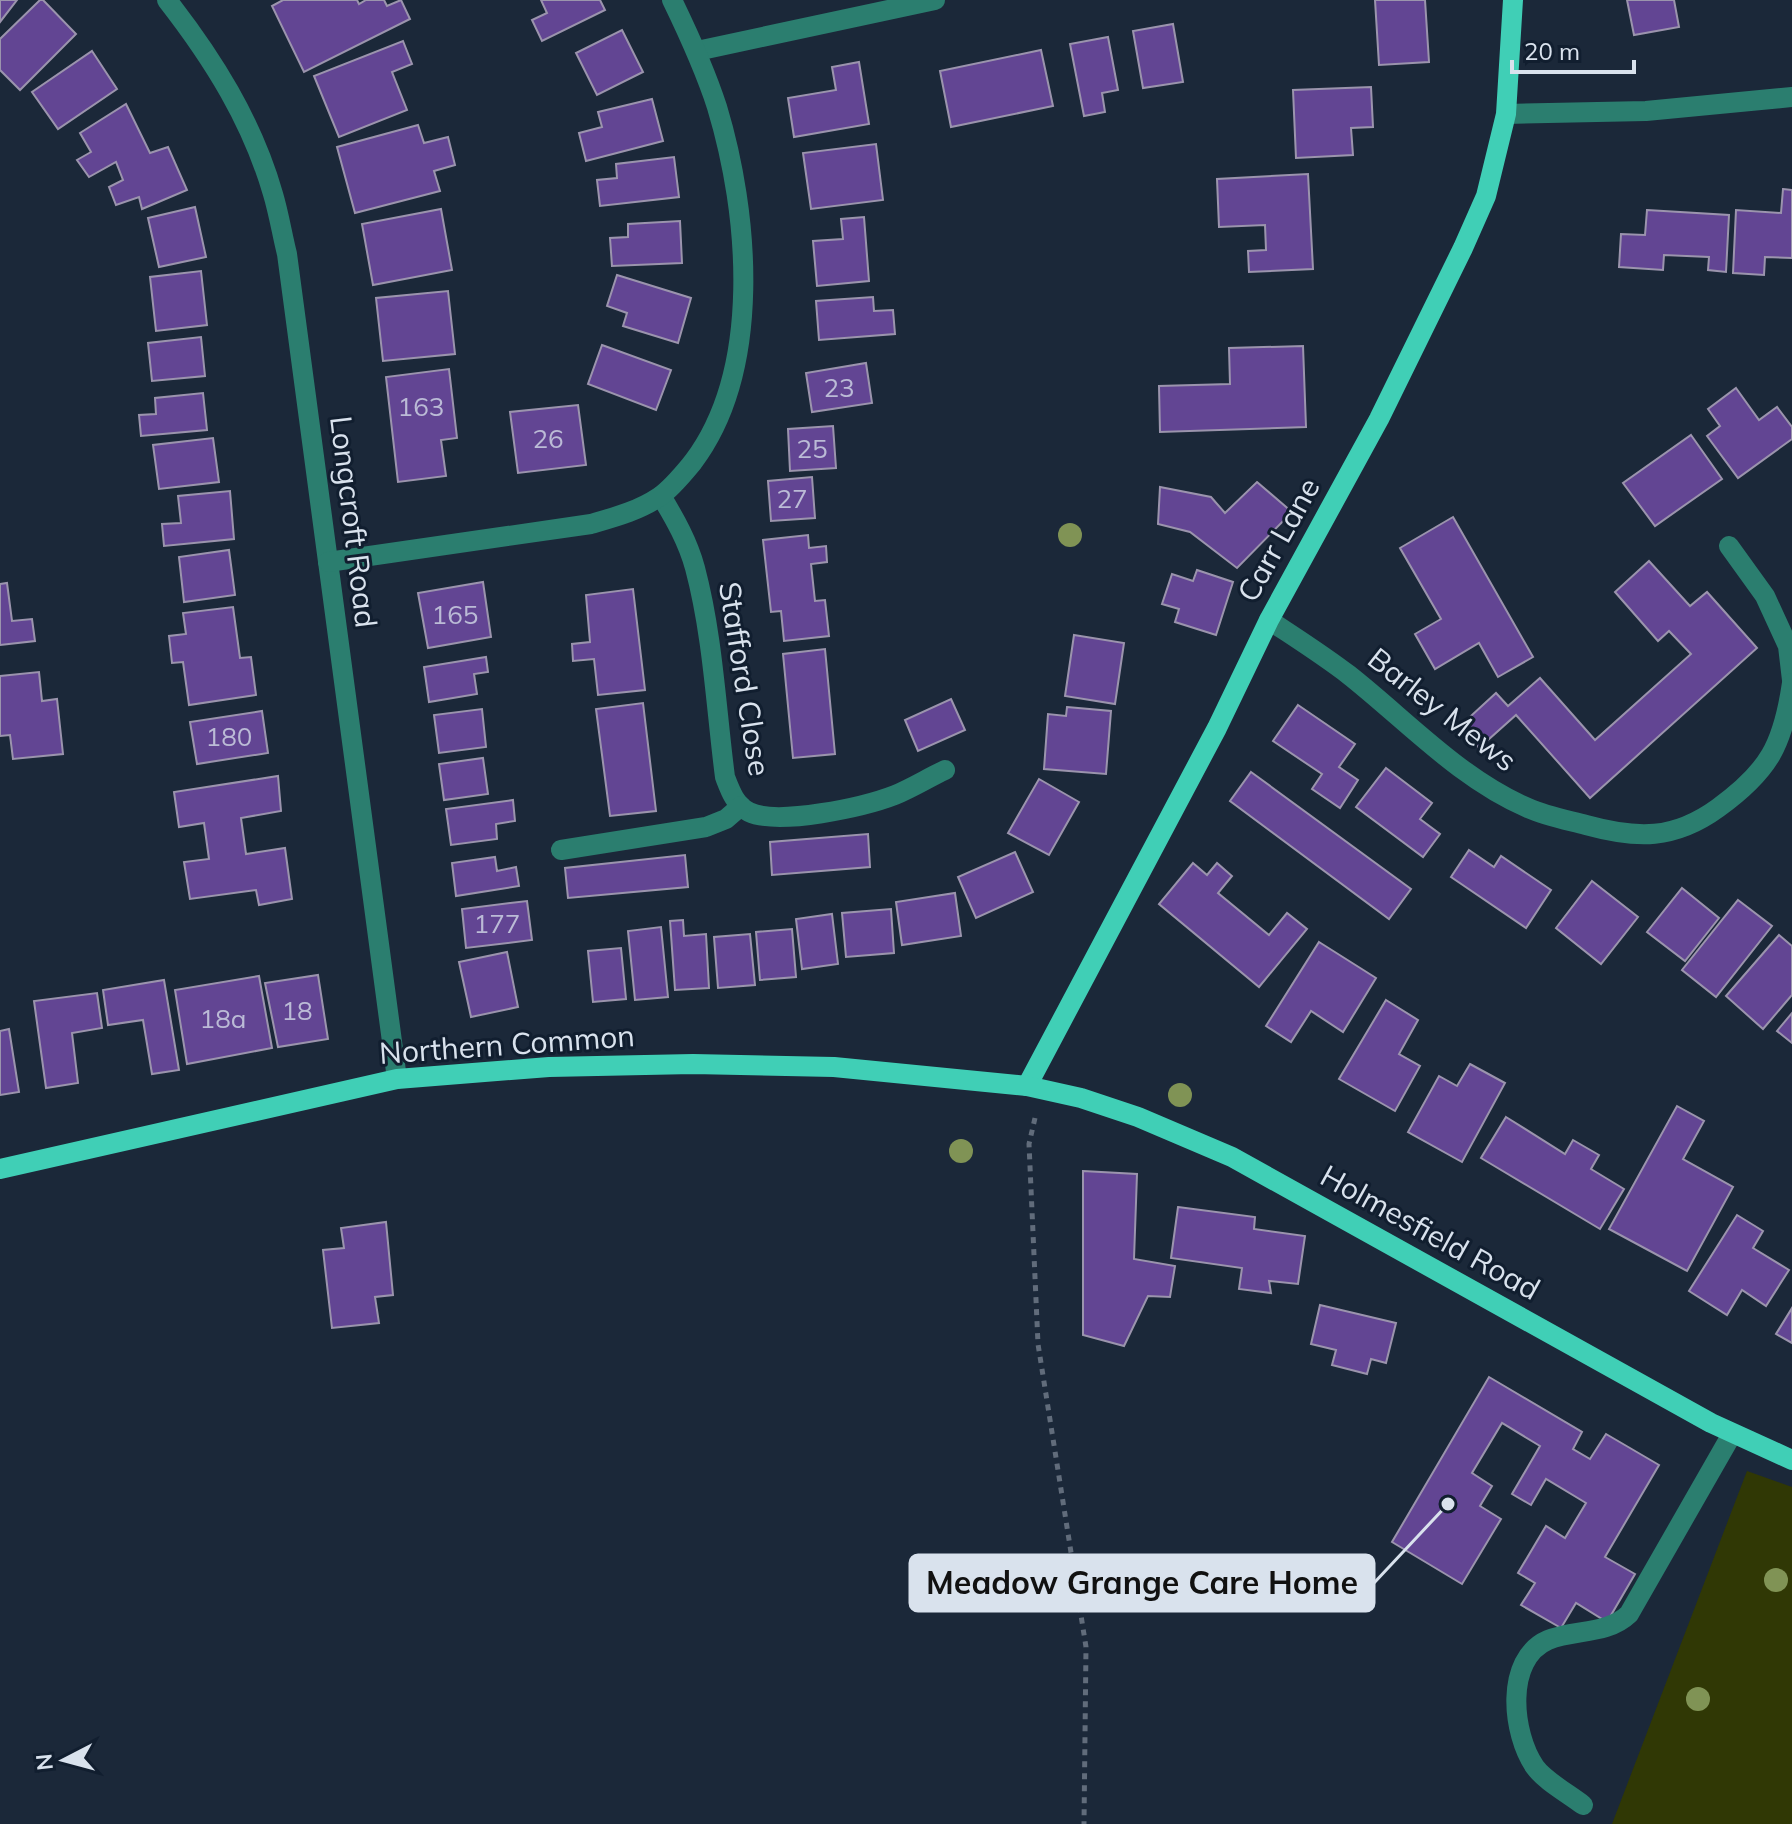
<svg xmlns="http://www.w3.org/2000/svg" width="1792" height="1824" font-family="Mulish,sans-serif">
	<rect width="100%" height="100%" fill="#1b2839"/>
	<path fill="#303805" d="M1747,1471L1792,1487V1824H1612Z"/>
	<g fill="#624593" stroke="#9b94ad" stroke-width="2">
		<path d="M0,0H17L0,22Z"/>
		<path d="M40,0H43L76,34L20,90L0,70V39Z"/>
		<path d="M283,0H357L359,4L366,0H384L387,6L401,0L410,19L304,72L272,6Z"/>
		<path d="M541,0H600L605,10L542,41L532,20L547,13Z"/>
		<path d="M1375,0H1425L1429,62L1379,65Z"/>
		<path d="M1627,0H1674L1679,27L1634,35Z"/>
		<path d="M1173,24L1183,82L1143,88L1133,31Z"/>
		<path d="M622,30L643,72L597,95L576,53Z"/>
		<path d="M1108,37L1118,90L1102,93L1105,112L1084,116L1070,44Z"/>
		<path d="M403,41L412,64L392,72L407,110L339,137L314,76Z"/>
		<path d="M1041,50L1053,106L951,127L940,71Z"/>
		<path d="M92,51L117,89L58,129L32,92Z"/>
		<path d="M859,62L869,124L794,137L788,98L836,90L832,67Z"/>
		<path d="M1371,87L1373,127L1351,128L1353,155L1296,158L1293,90Z"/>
		<path d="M652,99L663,141L586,161L579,133L602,127L598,112Z"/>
		<path d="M126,104L150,153L168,147L187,190L142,209L139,197L116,205L109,187L123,180L116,162L89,177L77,160L91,152L80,133Z"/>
		<path d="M418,125L424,143L448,137L455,165L434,171L440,191L355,213L337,147Z"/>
		<path d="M876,144L883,200L811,209L803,153Z"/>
		<path d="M674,157L679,197L600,206L597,180L617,178L616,164Z"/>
		<path d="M1308,174L1313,269L1249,272L1248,251L1266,250L1265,225L1219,227L1217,179Z"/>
		<path d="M1783,189L1792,190V258L1765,257L1764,275L1733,273L1736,210L1781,213Z"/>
		<path d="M195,207L206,257L159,267L148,218Z"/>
		<path d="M441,209L452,270L373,285L362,224Z"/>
		<path d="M1647,210L1729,215L1726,272L1708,270L1709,257L1664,255L1663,270L1619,267L1621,234L1645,235Z"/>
		<path d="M864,217L869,281L817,286L813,241L843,239L841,219Z"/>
		<path d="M680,221L682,263L612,266L610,238L628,237V224Z"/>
		<path d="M201,271L207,325L156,331L150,277Z"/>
		<path d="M617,275L691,298L678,343L623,326L627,313L607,306Z"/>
		<path d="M448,291L455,354L383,361L376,298Z"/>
		<path d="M873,297L874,311L893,310L895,334L819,340L816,301Z"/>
		<path d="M201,337L205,376L152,381L148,343Z"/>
		<path d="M602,345L671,370L656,410L588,384Z"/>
		<path d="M1303,346L1306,427L1160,432L1159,386L1230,384L1229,348Z"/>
		<path d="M866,363L872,403L812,412L806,373Z"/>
		<path d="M449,369L457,438L441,440L446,476L398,482L386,377Z"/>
		<path d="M1736,388L1759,420L1777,407L1792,427V439L1738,478L1707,436L1720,426L1708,409Z"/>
		<path d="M203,393L207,430L141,436L139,415L156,414L155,398Z"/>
		<path d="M578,405L586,465L518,473L510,412Z"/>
		<path d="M833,426L836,468L790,471L788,429Z"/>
		<path d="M1691,435L1722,479L1655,526L1623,483Z"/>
		<path d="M213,438L219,482L159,489L153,445Z"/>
		<path d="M812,477L815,518L771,521L768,481Z"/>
		<path d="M1257,482L1292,512L1237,568L1190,532L1158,524L1160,487L1211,497L1225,513Z"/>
		<path d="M230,491L234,539L164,546L162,524L181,523L178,496Z"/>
		<path d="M1453,517L1533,657L1498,677L1479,643L1435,669L1415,634L1441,619L1400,548Z"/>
		<path d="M808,535L809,548L826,546L827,562L811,564L815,601L825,600L829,636L784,641L781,611L771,612L763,540Z"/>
		<path d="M229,550L235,595L184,602L179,557Z"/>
		<path d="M1649,561L1690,606L1707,592L1757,648L1590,798L1516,715L1479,748L1460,726L1496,693L1508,706L1540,678L1595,740L1691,654L1669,631L1658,641L1615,592Z"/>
		<path d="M1197,570L1233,582L1216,635L1175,622L1179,609L1162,604L1172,574L1193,581Z"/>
		<path d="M483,582L491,637L428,648L418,593Z"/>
		<path d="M7,583L12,621L32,619L35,641L0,645V584Z"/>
		<path d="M633,589L645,690L598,695L594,659L573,661L572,644L590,642L586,595Z"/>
		<path d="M233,607L240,658L251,657L256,695L189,705L183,662L172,663L169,636L186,634L183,613Z"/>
		<path d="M1074,635L1124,643L1115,704L1065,696Z"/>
		<path d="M825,649L835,754L793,758L783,654Z"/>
		<path d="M486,657L488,672L474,674L477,694L429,702L424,667Z"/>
		<path d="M39,672L42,701L57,699L63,754L13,759L10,735L0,736V676Z"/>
		<path d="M951,699L965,730L918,751L905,720Z"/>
		<path d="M643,703L656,811L610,816L596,709Z"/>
		<path d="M1298,705L1355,744L1339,767L1358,780L1340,808L1312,789L1322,774L1273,741Z"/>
		<path d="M1067,707L1111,711L1106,774L1044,769L1048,714L1066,716Z"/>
		<path d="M482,709L486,747L439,753L434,715Z"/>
		<path d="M262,711L268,753L197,764L190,722Z"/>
		<path d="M483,758L488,794L444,800L439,764Z"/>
		<path d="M1386,768L1432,803L1420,819L1440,834L1423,857L1356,807Z"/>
		<path d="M1251,772L1411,889L1389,919L1230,801Z"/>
		<path d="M278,776L281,811L241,818L246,854L285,848L292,899L259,905L256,890L190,899L184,862L209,859L204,823L179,827L174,792Z"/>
		<path d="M1039,779L1079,802L1049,855L1008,833Z"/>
		<path d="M513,800L515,821L496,824L497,839L451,845L446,809Z"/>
		<path d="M868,834L870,867L772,875L770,842Z"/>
		<path d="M1469,850L1494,867L1501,856L1551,890L1526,928L1451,877Z"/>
		<path d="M1015,852L1033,892L976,918L958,877Z"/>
		<path d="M685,855L688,887L568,898L565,868Z"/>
		<path d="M495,857L497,871L516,867L519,886L456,896L452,863Z"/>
		<path d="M1193,863L1207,875L1217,863L1232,876L1218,893L1269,935L1287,913L1307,929L1259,987L1159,904Z"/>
		<path d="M1592,881L1638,917L1601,964L1556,928Z"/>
		<path d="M1682,888L1719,918L1685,961L1647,932Z"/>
		<path d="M955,893L961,936L902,945L896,902Z"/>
		<path d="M1738,900L1772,926L1716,997L1682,970Z"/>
		<path d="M527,901L532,940L466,948L462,909Z"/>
		<path d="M891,909L894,953L846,957L842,913Z"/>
		<path d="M832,914L838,964L802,969L796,919Z"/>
		<path d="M683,920L684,936L706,934L709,988L675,990L670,921Z"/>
		<path d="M661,927L668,997L635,1000L628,931Z"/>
		<path d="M792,929L796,977L760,980L756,932Z"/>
		<path d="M750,934L755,985L718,988L714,937Z"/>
		<path d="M1779,935L1792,946V995L1763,1029L1726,996Z"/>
		<path d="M1319,942L1376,978L1343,1032L1311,1011L1291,1042L1266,1026Z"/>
		<path d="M621,948L626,999L593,1002L588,951Z"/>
		<path d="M507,952L518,1007L471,1017L459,962Z"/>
		<path d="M318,975L328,1039L278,1047L265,983Z"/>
		<path d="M259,976L272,1048L187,1064L175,990Z"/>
		<path d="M164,980L179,1070L152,1074L143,1020L108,1025L103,990Z"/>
		<path d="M97,993L102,1028L72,1033L78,1083L46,1088L34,1001Z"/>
		<path d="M1386,1000L1418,1020L1399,1054L1420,1066L1395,1111L1339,1079Z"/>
		<path d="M1792,1013V1043L1777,1031Z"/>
		<path d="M9,1029L19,1092L0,1095V1031Z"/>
		<path d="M1470,1064L1505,1083L1462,1162L1408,1132L1439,1076L1457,1086Z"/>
		<path d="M1677,1106L1704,1121L1683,1159L1733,1187L1687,1271L1609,1229Z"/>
		<path d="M1506,1117L1565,1154L1573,1140L1599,1155L1591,1169L1624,1189L1600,1229L1481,1158Z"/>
		<path d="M1083,1171L1137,1174L1134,1259L1175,1266L1170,1297L1148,1296L1124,1346L1083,1335Z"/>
		<path d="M1178,1207L1255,1217L1254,1229L1305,1236L1298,1284L1269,1281L1271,1293L1239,1289L1242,1268L1171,1258Z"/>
		<path d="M1737,1215L1763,1231L1753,1248L1789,1270L1766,1306L1742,1290L1727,1315L1689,1291Z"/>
		<path d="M386,1222L393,1295L375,1297L379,1323L332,1328L323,1250L344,1248L341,1228Z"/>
		<path d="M1320,1305L1396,1323L1386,1363L1371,1359L1367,1374L1332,1365L1336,1350L1311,1344Z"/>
		<path d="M1792,1308V1343L1776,1334Z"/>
		<path d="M1489,1377L1582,1432L1573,1449L1590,1459L1606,1434L1659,1465L1605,1557L1635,1574L1607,1622L1576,1603L1561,1628L1521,1605L1535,1583L1518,1573L1546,1526L1565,1538L1586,1503L1546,1479L1531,1505L1512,1494L1540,1446L1502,1423L1472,1473L1492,1486L1480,1506L1501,1519L1462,1584L1392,1542Z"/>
	</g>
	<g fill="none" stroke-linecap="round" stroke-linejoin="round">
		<path stroke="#616c7b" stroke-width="5" stroke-dasharray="6 6" stroke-linecap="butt" d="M1035,1118L1029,1144L1038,1344L1086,1647L1084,1824"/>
		<g stroke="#2b7e6f" stroke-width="20">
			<path d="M167,0C213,59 252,121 273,194C279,214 282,234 287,254L397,1079"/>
			<path d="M697,51L935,0"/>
			<path d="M1506,114L1646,111L1792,97"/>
			<path d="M661,496C675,519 688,542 695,568C713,636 716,708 725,777C730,790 735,805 749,812C778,826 864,807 895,795C912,788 928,778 945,770"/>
			<path d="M1729,546L1765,596L1788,646L1792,680"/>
			<path d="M328,562L591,524C615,517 638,511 659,497C672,488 683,474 693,462C763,369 749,213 717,107C705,70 689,35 672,0"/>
			<path d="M1269,620C1296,638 1323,655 1349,675C1406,720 1460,779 1528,808C1546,816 1567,820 1586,825C1637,839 1674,840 1718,808C1769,771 1783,745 1792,683"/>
			<path d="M561,850L706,827L726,819L741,806"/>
			<path d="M1583,1805C1569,1794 1545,1781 1535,1767C1512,1734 1504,1659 1548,1640C1575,1629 1607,1635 1629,1614L1732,1434"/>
		</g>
		<g stroke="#40cfb6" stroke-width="20">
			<path d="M1027,1086L1217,728L1269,620L1379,419L1463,248L1486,196L1506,114L1513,0"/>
			<path d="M0,1169L397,1079L549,1067L693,1064L834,1067L1027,1086L1081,1098L1138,1117L1232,1157L1711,1423L1792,1460"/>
		</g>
	</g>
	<g fill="#809355">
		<circle cx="1070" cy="535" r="12"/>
		<circle cx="1180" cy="1095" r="12"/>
		<circle cx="961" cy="1151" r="12"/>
		<circle cx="1776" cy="1580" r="12"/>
		<circle cx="1698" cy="1699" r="12"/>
	</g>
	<g text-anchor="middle" stroke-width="6" stroke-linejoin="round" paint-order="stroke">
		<g font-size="26" fill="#bbbbd6">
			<text x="839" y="397">23</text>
			<text x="421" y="416">163</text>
			<text x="548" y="448">26</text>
			<text x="812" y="458">25</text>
			<text x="792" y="508">27</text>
			<text x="455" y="624">165</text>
			<text x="229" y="746">180</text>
			<text x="497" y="933">177</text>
			<text x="297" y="1020">18</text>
			<text x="223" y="1028">18a</text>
		</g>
		<g font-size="30" fill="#d9e2ed" stroke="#111e2f">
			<text transform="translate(353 522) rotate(83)" y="10">Longcroft Road</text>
			<text transform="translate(1279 540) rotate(-61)" y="10">Carr Lane</text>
			<text transform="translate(744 679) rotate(81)" y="10">Stafford Close</text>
			<text transform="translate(1442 710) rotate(38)" y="10">Barley Mews</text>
			<text transform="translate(507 1045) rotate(-4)" y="10">Northern Common</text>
			<text transform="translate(1430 1233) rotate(29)" y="10">Holmesfield Road</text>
		</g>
	</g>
	<path fill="none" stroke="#d9e2ed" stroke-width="3" d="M1448 1504L1374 1583"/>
	<circle fill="#d9e2ed" stroke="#111e2f" stroke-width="3" cx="1448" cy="1504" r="8"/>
	<rect fill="#d9e2ed" stroke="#d9e2ed" stroke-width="3" x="910" y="1555" width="464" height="56" rx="8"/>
	<g font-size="32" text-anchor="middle" font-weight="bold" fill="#111">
		<text x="1142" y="1594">Meadow Grange Care Home</text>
	</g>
	<g transform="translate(64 1760) rotate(264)" stroke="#111e2f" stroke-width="6" paint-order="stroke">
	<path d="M0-6L14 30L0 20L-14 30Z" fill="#d9e2ed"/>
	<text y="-12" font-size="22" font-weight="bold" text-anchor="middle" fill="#d9e2ed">N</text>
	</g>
	<path d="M1512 60v12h122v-12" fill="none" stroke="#d9e2ed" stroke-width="4"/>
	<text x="1524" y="60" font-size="24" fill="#d9e2ed" stroke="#111e2f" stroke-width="6" paint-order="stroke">20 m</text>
</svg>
